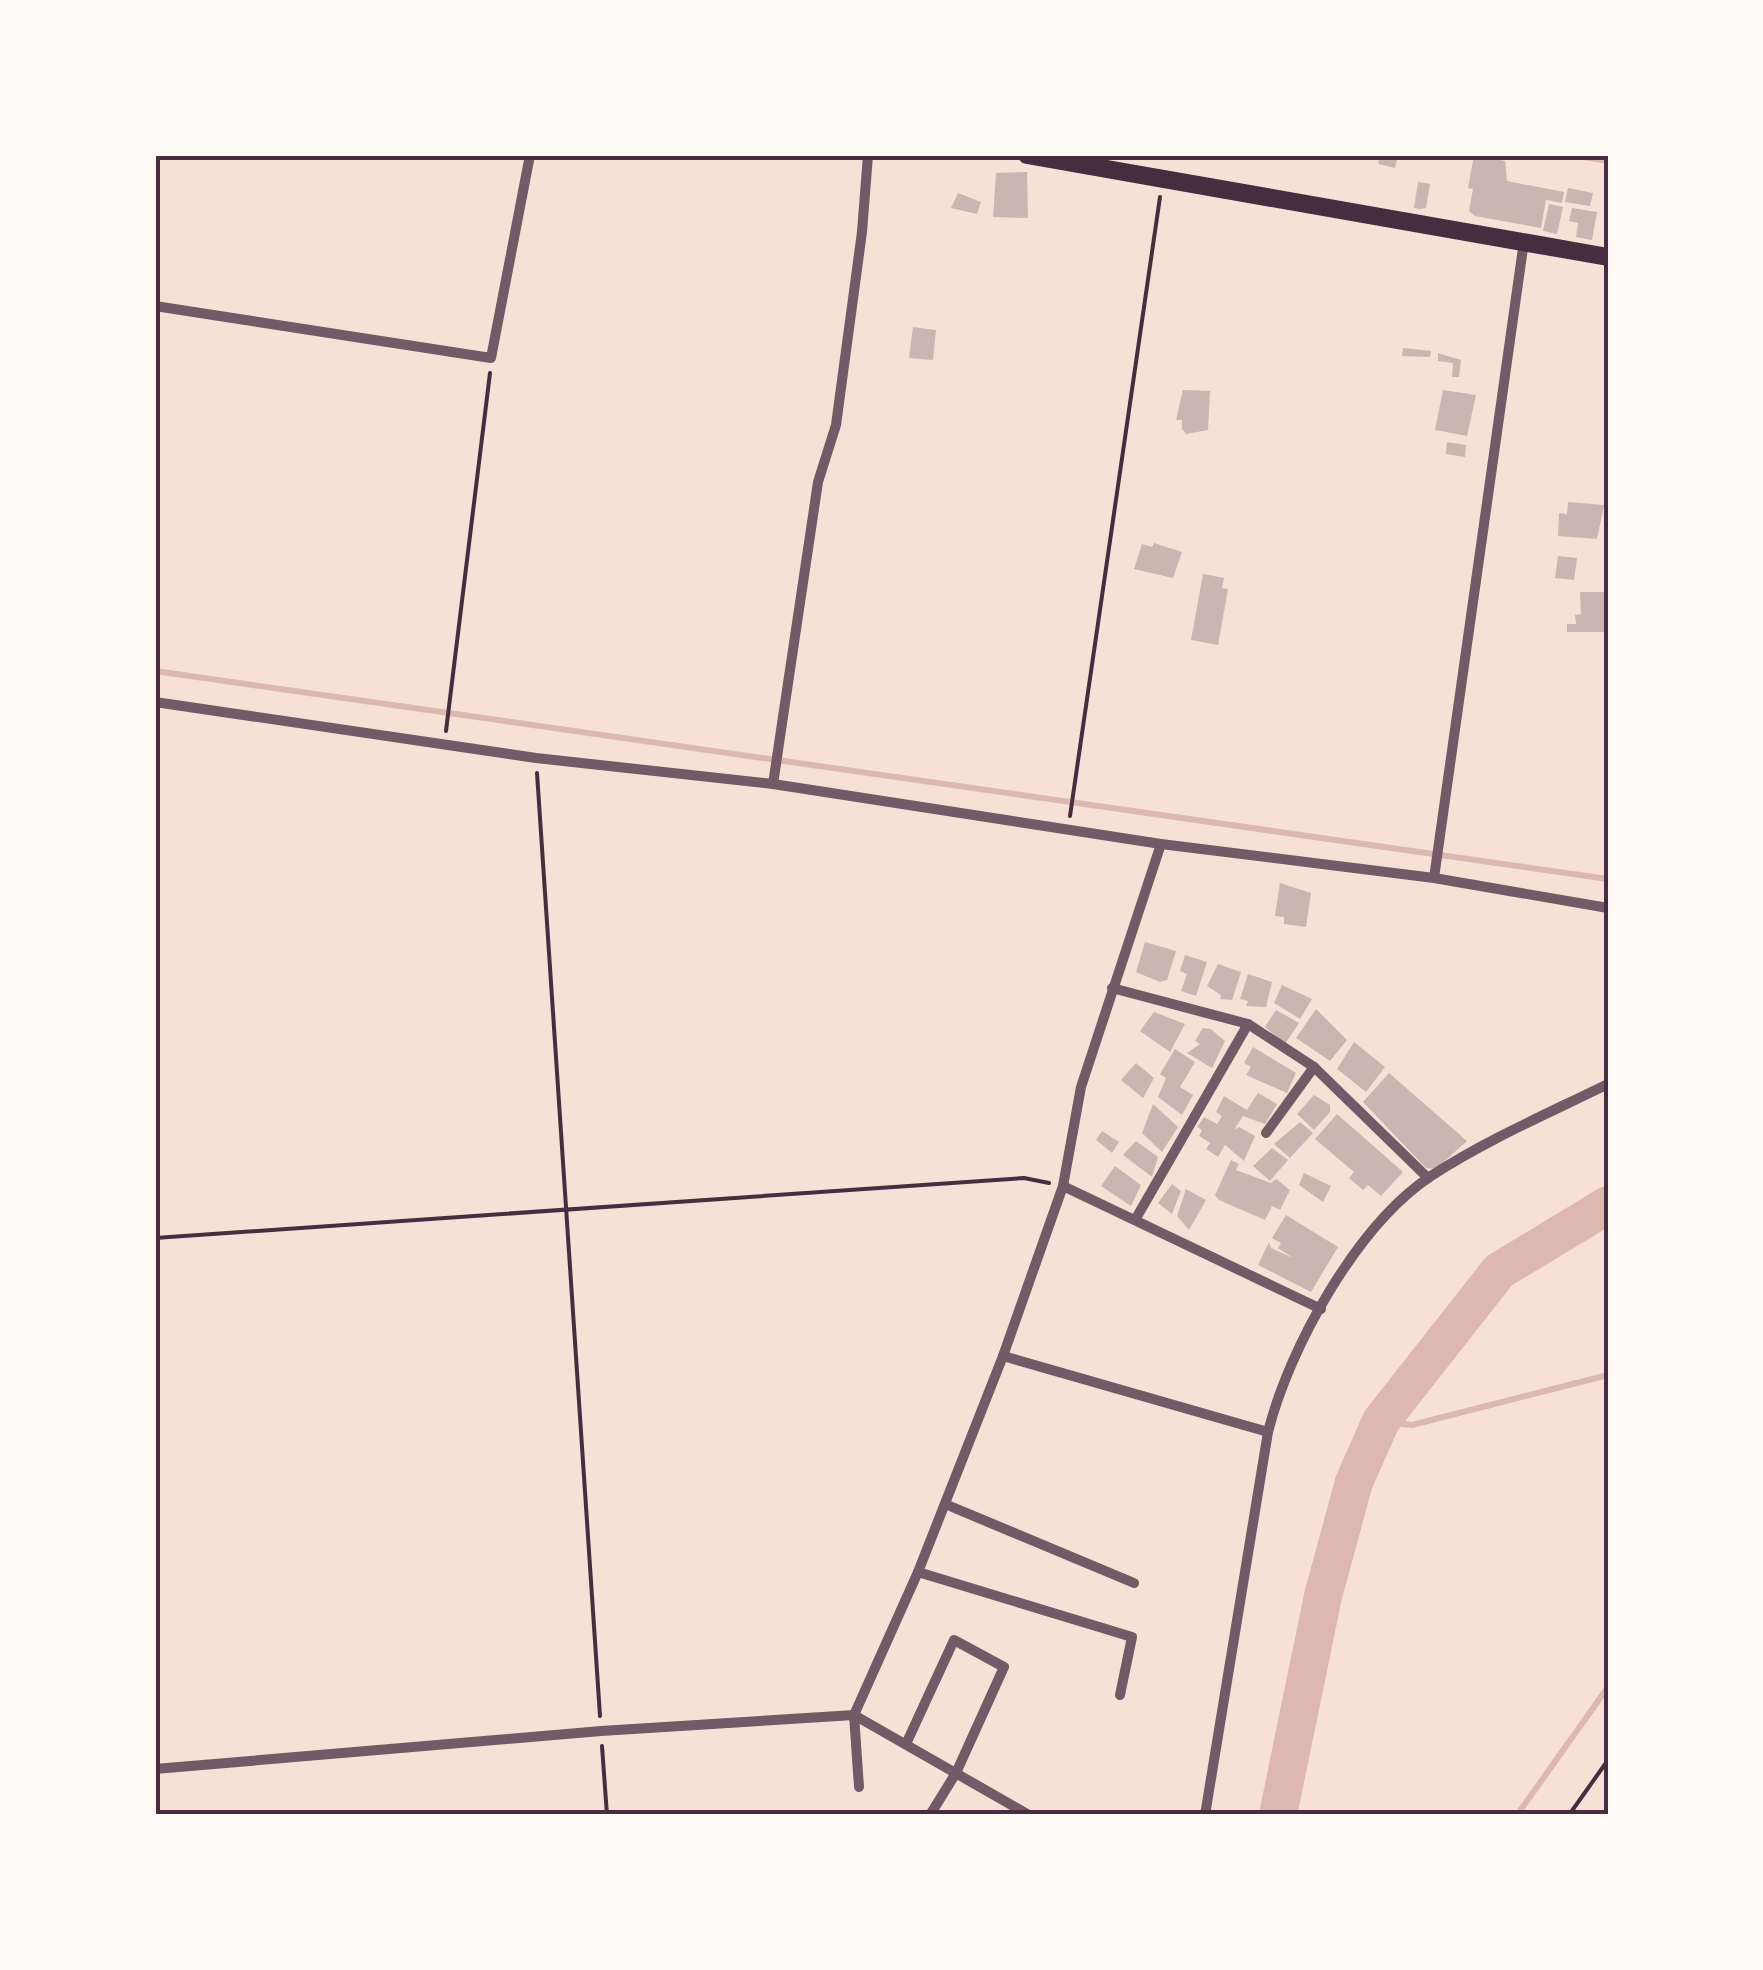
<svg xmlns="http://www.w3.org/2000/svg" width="1763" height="1970" font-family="Cabin,sans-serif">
	<rect width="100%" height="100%" fill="#f7e1d7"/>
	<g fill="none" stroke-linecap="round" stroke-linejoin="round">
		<g stroke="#dcb8b0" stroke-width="6">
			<path d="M1571,155L1608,161"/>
			<path d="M155,671L1608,879"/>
			<path d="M1381,1421L1412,1425L1608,1375"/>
			<path d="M1517,1815L1608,1687"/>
		</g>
		<path stroke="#dcb8b0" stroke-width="38" d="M1278,1815L1323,1596L1354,1482L1381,1421L1499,1271L1608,1205"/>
	</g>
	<g fill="#ccb4b1">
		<path d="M1380,155H1398L1395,168L1378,164Z"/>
		<path d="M1474,155L1505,161L1507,181L1564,192L1562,203L1546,200L1541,228L1475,216L1469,211L1473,189L1468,188Z"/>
		<path d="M1027,172L1028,218L993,217L996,173Z"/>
		<path d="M1418,182L1430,184L1426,208L1420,209L1414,208Z"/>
		<path d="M1568,188L1593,193L1590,206L1565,202Z"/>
		<path d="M958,193L981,202L977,214L951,208Z"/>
		<path d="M1549,204L1563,207L1557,234L1543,231Z"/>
		<path d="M1572,208L1597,212L1592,240L1576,237L1578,223L1569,221Z"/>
		<path d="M913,327L936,330L933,360L909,358Z"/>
		<path d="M1403,348L1431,351L1430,357L1402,356Z"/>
		<path d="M1438,353L1461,360L1459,377H1452L1453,363L1438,361Z"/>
		<path d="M1183,390L1210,391L1208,430L1186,434L1182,429V420H1176Z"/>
		<path d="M1443,390L1476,395L1467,436L1435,430Z"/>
		<path d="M1447,442L1466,445L1465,457L1446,454Z"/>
		<path d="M1568,502L1604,505L1597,539L1558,536L1559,513L1567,514Z"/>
		<path d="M1154,543L1182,552L1173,578L1134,569L1142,544L1152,547Z"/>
		<path d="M1558,556L1577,558L1574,580L1555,578Z"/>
		<path d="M1203,574L1224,578L1222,588L1228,589L1218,645L1191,640Z"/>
		<path d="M1580,592H1608V632H1567V624H1576L1575,615L1581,614Z"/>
		<path d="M1280,883L1311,893L1306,927L1284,924V917L1275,916Z"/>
		<path d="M1145,942L1176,951L1167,980L1160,982L1136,972Z"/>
		<path d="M1185,955L1207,962L1196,996L1181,991L1187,974L1180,971Z"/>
		<path d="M1218,964L1241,972L1232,1000L1220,999L1221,995L1207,986Z"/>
		<path d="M1248,974L1272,982L1266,1007L1246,1006L1248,1001L1240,999Z"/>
		<path d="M1282,985L1312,999L1300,1019L1274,1003Z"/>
		<path d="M1316,1009L1347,1040L1330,1061L1296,1038Z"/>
		<path d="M1276,1010L1299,1023L1285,1044L1265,1027Z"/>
		<path d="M1154,1012L1185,1024L1170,1052L1140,1031Z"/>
		<path d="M1203,1028L1211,1029L1225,1041L1212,1068L1187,1053L1200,1044L1195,1041Z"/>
		<path d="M1354,1042L1385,1067L1366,1092L1337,1069Z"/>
		<path d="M1253,1047L1296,1073L1287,1093L1246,1075L1251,1067L1244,1063Z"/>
		<path d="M1175,1049L1195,1062L1180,1087L1193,1095L1182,1115L1158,1097L1166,1078L1160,1074Z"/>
		<path d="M1136,1063L1154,1078L1143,1098L1121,1080Z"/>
		<path d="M1389,1073L1467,1141L1436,1169L1426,1168L1363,1102Z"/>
		<path d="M1258,1093L1277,1104L1265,1124L1243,1116L1234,1130L1239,1127L1255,1136L1244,1161L1225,1145L1218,1157L1206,1149L1210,1143L1199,1136L1202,1130L1197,1127L1204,1117L1217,1124L1222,1116L1216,1112L1224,1096L1247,1110Z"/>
		<path d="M1314,1095L1330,1105V1112L1314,1130L1297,1114Z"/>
		<path d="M1153,1104L1178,1127L1162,1152L1142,1133Z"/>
		<path d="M1337,1114L1403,1172L1381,1196L1368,1185L1363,1190L1349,1178L1354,1172L1315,1139Z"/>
		<path d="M1300,1122L1313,1133L1290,1158L1274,1144Z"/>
		<path d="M1102,1131L1119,1142L1112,1153L1096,1140Z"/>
		<path d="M1136,1141L1158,1157L1152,1177L1123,1155Z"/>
		<path d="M1272,1148L1288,1160L1270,1181L1253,1166Z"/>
		<path d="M1231,1160L1239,1164L1236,1170L1271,1183L1276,1179L1290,1190L1280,1210L1272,1206L1265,1220L1219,1200L1215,1195Z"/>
		<path d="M1115,1166L1141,1185L1131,1206L1101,1186Z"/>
		<path d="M1304,1173L1331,1186L1323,1202L1299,1185Z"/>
		<path d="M1172,1184L1181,1191L1172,1214L1158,1203Z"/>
		<path d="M1186,1189L1206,1200L1189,1230L1177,1216Z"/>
		<path d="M1286,1215L1338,1247L1311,1292L1258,1265L1269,1242L1271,1248L1293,1258L1278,1248L1281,1243L1272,1238Z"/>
	</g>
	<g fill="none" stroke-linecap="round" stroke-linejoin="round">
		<g stroke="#4a2c40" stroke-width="4">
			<path d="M446,731L490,373"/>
			<path d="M537,773L600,1716"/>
			<path d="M1070,816L1160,197"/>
			<path d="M155,1238L1024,1178L1049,1183"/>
			<path d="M602,1746L607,1815"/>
			<path d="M1569,1815L1608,1760"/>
		</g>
		<g stroke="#755966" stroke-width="10">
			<path d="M155,306L491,358L530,155"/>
			<path d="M155,702L536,758L773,784L1161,844L1434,878L1608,908"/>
			<path d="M773,784L818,482L836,425L862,232L868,155"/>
			<path d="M1434,878L1524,241"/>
			<path d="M1112,988L1248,1024L1314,1067L1428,1178"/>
			<path d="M1266,1133L1314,1067"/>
			<path d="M1063,1186L1321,1309"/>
			<path d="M1135,1220L1248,1024"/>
			<path d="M1003,1356L1268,1432"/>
			<path d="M945,1504L1134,1583"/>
			<path d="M918,1572L1132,1637L1120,1695"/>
			<path d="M906,1744L954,1640L1004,1667L956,1773L930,1815"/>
			<path d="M155,1769L601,1731L854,1715L1029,1815"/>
			<path d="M859,1787L854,1715L918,1572L1003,1356L1063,1186L1081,1087L1161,844"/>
			<path d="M1205,1815L1268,1432C1289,1348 1357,1225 1431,1176C1486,1140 1549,1113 1608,1084"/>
		</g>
		<path stroke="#4a2c40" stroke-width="18" d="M1027,155L1608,257"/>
	</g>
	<rect width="1763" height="1970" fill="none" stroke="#fffaf5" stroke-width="315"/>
	<rect x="158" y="158" width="1448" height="1654" fill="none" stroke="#4a2c40" stroke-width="4"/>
</svg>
